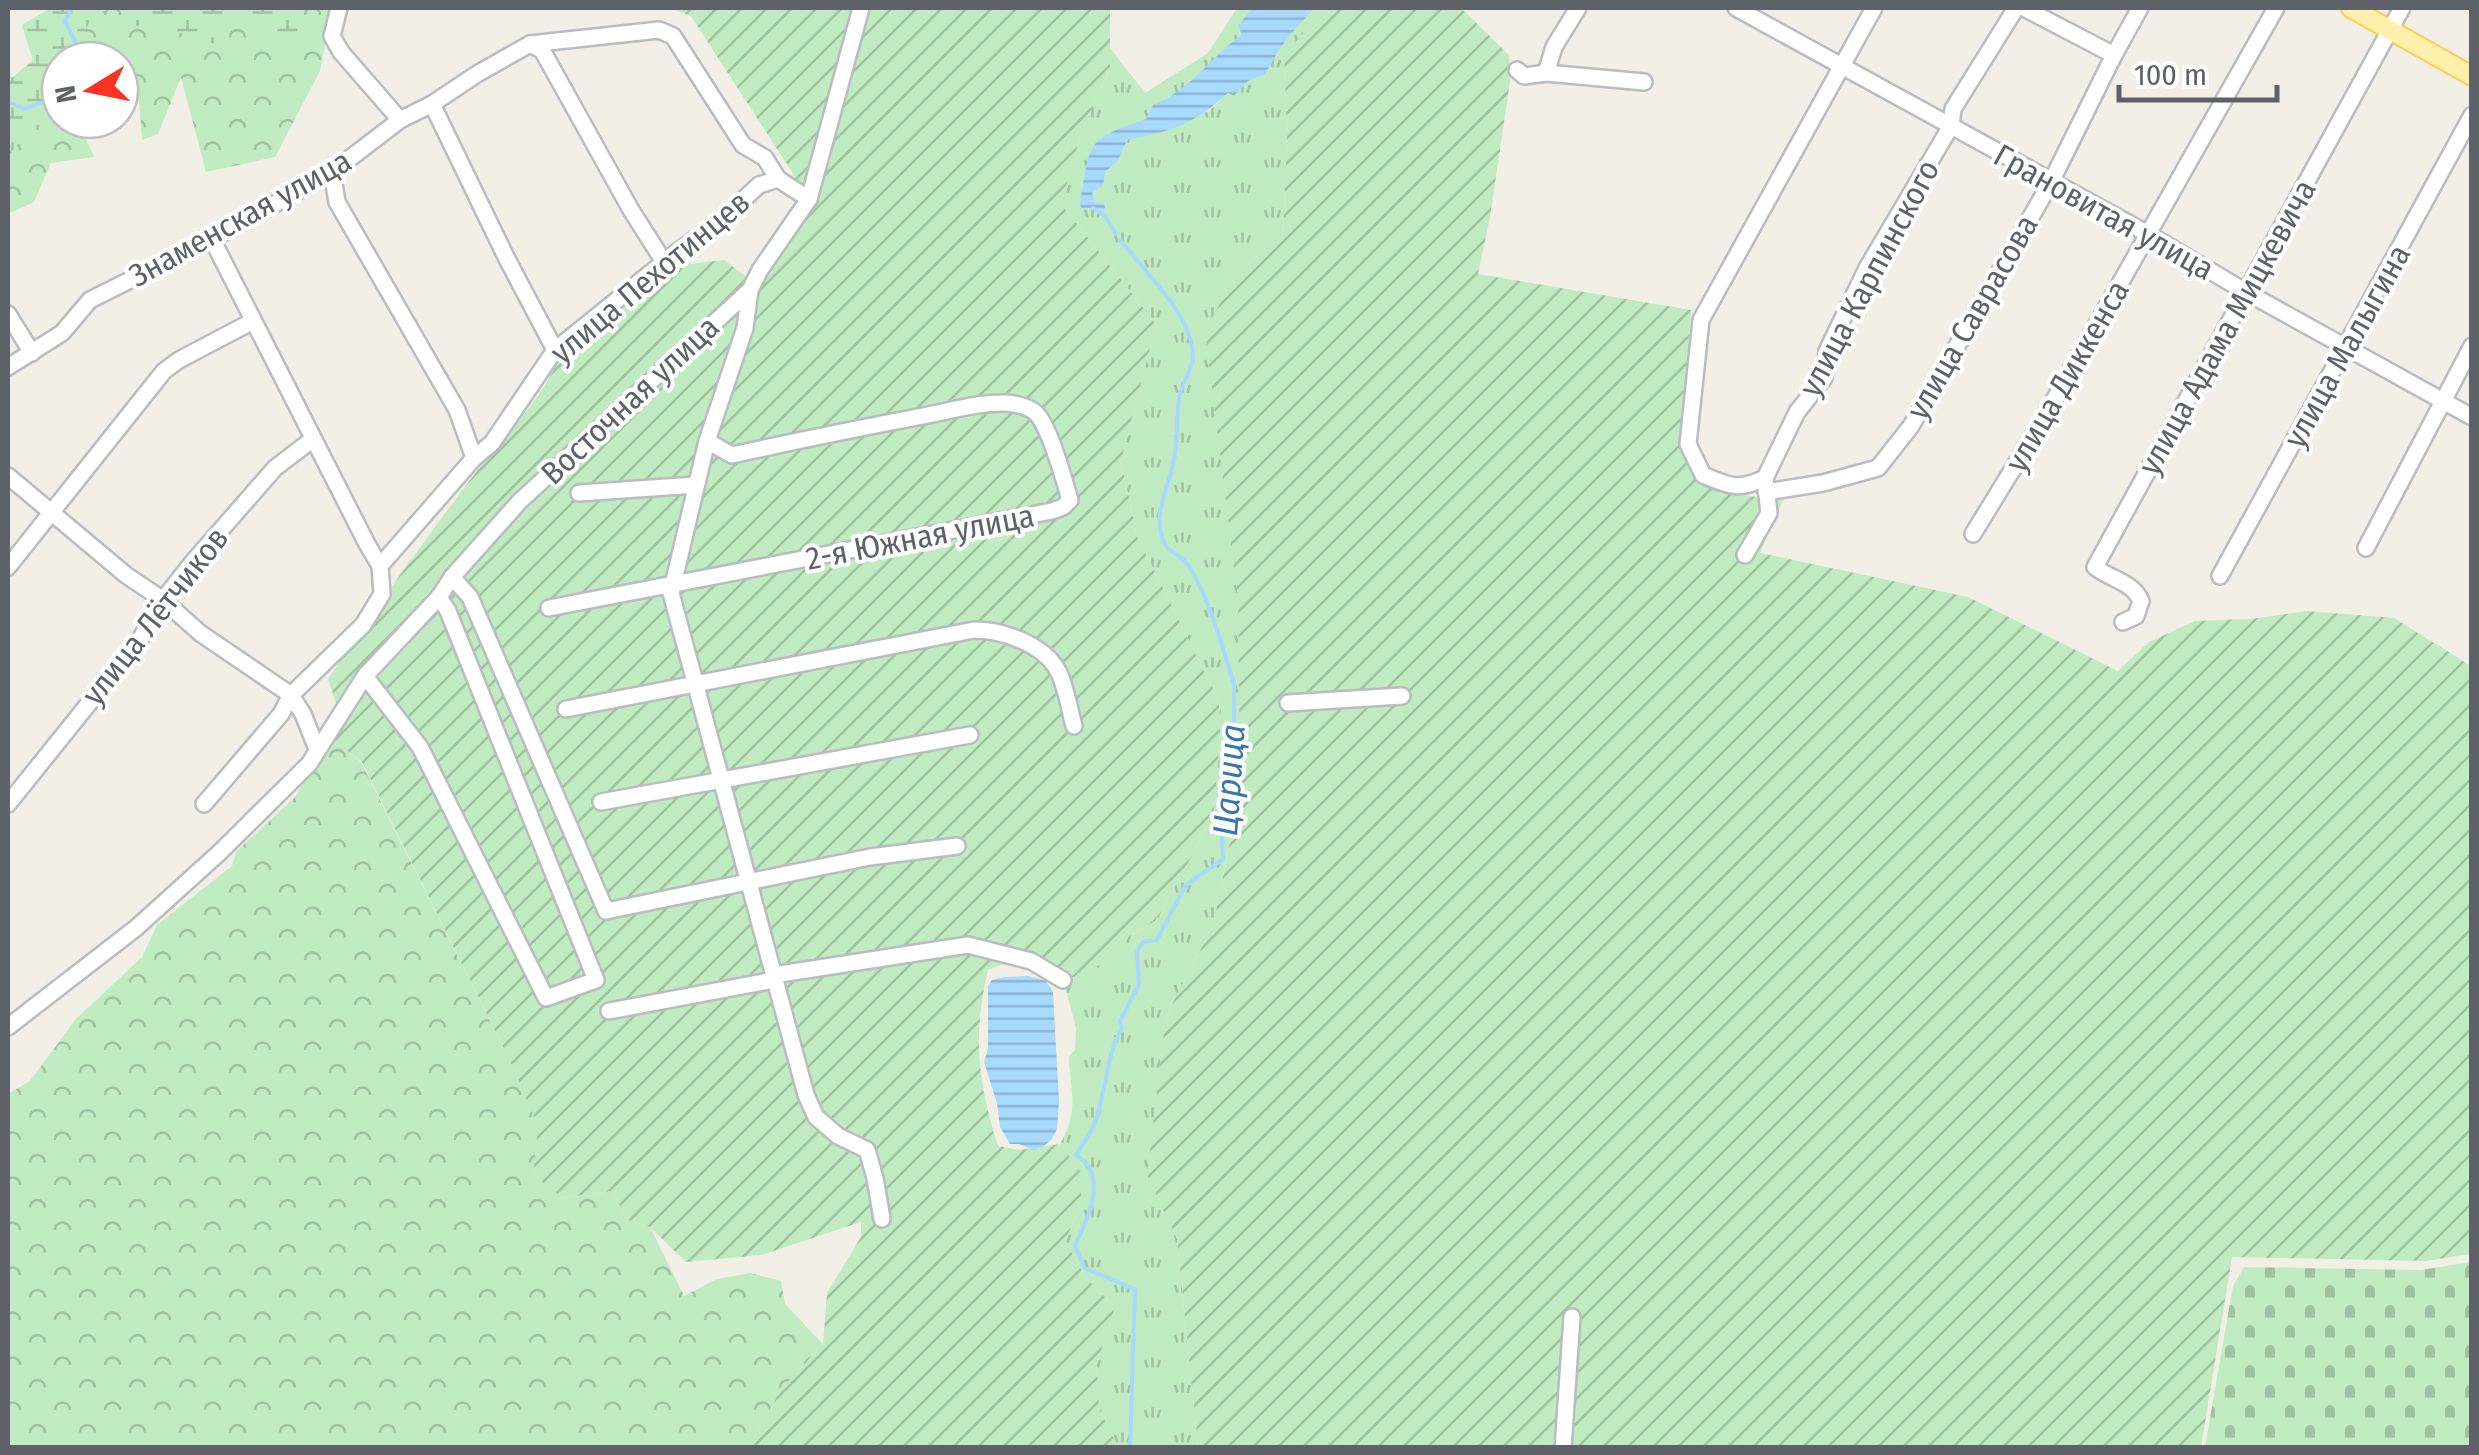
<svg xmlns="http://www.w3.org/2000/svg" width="2479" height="1455" font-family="'Fira Sans Condensed',sans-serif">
	<defs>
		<pattern id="grass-tufts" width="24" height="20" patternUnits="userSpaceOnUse" patternTransform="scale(2.5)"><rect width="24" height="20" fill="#c1ebc1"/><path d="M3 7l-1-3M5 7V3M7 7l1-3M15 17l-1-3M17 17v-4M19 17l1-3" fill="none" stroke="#a0c2a1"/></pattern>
		<pattern id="forest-crowns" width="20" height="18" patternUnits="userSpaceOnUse" patternTransform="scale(2.5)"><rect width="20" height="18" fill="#c1ebc1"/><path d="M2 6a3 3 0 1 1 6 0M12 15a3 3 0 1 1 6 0" fill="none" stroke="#a0c2a1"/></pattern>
		<pattern id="wetland-marsh" width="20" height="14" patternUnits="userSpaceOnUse" patternTransform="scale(2.5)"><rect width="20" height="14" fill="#c1ebc1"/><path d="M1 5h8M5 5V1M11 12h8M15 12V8" fill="none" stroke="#a0c2a1"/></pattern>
		<pattern id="cemetery-stones" width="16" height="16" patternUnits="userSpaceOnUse" patternTransform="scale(2.5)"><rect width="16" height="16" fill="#c1ebc1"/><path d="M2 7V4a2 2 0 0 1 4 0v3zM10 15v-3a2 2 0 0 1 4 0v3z" fill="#a0c2a1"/></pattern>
		<pattern id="garden-furrows" width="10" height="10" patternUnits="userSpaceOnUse" patternTransform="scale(2.5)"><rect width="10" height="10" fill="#c1ebc1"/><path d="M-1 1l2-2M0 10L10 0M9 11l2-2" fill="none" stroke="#a0c2a1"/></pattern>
		<pattern id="water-rules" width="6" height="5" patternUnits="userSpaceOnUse" patternTransform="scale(2.5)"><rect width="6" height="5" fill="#a8daff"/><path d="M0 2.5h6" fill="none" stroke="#8cb4d2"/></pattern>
	</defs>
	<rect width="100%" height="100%" fill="#f1efe6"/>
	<path fill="url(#grass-tufts)" d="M1237,8H1252L1241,35L1190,84L1168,99L1153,105L1146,119L1083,185L1080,203L1082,208L1105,210L1095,203L1091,193L1103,186L1106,171L1117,162L1128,139L1209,111L1228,93L1234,96L1248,81L1265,75C1277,49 1295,28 1315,8H1324L1284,57L1287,137L1283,237L1236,272L1240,794L1213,926L1166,1016L1148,1174L1177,1239L1198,1447H1118L1099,1409L1097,1364L1115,1307L1086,1278L1065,1241L1081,1204L1060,1144C1080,1109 1070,1093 1069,1056L1075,1050L1076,1028L1066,990L1069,979L1114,958L1129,936L1155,921L1195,851L1215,801L1220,732L1219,701L1137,536L1121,461L1156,324L1061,204L1082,130L1110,68V48L1145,93L1208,53Z"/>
	<g fill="url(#forest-crowns)">
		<path d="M51,8H332L320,71L275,157L206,172L181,77L158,134L142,140L139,101L120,90V60H60V120H77L94,157L51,163L34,202L8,214V73L12,78L33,60L22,25Z"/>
		<path d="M331,739L361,762L511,1063L539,1127L533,1174L562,1198L612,1191L628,1220L650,1227L684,1296L717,1279L750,1273L781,1281L785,1304L823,1344L780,1391L750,1447H8V1094L30,1081L76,1019L142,957L157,925L232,866L236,852L295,797Z"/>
	</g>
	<g fill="url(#wetland-marsh)">
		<path d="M51,8H110L89,23L81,39L93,60H60V120H65L47,130H29L8,156V73L12,78L33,60L22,25Z"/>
		<path d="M122,8H238L217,22L221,46L160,27L136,26Z"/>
		<path d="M246,8H295L308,34L295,47L260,32Z"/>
	</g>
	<path fill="url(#cemetery-stones)" d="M2471,1262V1447H2205L2233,1286L2244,1267L2421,1270Z"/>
	<g fill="url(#garden-furrows)">
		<path d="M669,8H1110V68L1082,130L1061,204L1156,324L1121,461L1137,536L1219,701L1220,732L1215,801L1195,851L1155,921L1129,936L1115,958L1069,979L1008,962L988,970C972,1036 978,1083 998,1146L1020,1150L1060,1144L1081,1172V1204L1065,1241L1086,1278L1115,1307L1097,1364L1099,1409L1118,1447H750L780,1391L823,1344L827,1293L861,1237V1222L761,1255L686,1262L650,1227L628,1220L612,1191L562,1198L533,1174L538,1127L511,1063L362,762L331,739L337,706L328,679C375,608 425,540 476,472C502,438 542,401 557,361L672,266L724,260L756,284L803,209L794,175L691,16Z"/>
		<path d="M1324,8H1461L1509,55L1510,81L1490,217L1478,274L1691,310L1681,441L1698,483L1732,494L1783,500L1760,553L1968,597L2118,671L2149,642L2195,621L2250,619L2308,611L2394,618L2471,666V1254L2426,1261L2232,1257L2201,1447H1198L1177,1239L1147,1175L1166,1016L1213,926L1240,794L1238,600L1205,332L1236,272L1283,237L1287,137L1284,56Z"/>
	</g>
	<g fill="url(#water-rules)">
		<path d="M1252,8H1315C1295,28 1277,49 1265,75L1248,81L1234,96L1228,93C1194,124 1172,132 1128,139L1117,162L1106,171L1103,186L1092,193L1095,203L1104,204L1106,210L1081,208L1080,203C1091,142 1084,140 1146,119L1153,105C1192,89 1209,59 1241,35L1239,25Z"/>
		<path d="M1029,976L1046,981L1053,992L1059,1102L1057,1129L1052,1139L1044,1146L1034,1150L1019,1144H1010L1000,1127L997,1103L984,1062L988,1049V986L992,980L1005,977Z"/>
	</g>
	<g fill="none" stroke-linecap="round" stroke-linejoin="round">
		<g stroke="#a8daff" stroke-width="4">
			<path d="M72,8L65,21L84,60"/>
			<path d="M8,102L25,109L60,95"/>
			<path d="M1093,208L1105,216L1116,234"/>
			<path d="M1120,240C1142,268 1201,324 1192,363C1189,375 1181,386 1179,399C1176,419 1178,440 1174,460C1170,482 1157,506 1160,528C1163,556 1179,549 1190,568C1211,603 1221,644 1234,683V743L1231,765L1230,798L1221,825L1223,859L1185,886L1157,940L1143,942L1137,952L1139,985L1120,1021L1122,1028C1108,1050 1105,1093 1096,1120C1092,1132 1083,1144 1076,1155C1080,1158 1085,1161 1088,1166C1103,1189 1086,1223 1075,1245L1084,1268L1135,1289L1130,1448"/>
		</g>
		<g stroke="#b9bcc1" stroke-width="20">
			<g id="minor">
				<path d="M339,8L332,36L341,52L400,120"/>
				<path d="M1736,8L2148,234L2246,292L2472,417"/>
				<path d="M2024,8L2114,55"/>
				<path d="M530,44L542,50L631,210L664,262"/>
				<path d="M1517,70L1524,76L1546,73L1644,82"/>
				<path d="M1546,73L1554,47L1578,8"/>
				<path d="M432,104L506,257L555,350"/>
				<path d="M332,172L337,202L457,410L474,458"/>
				<path d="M212,239L367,544L380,566"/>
				<path d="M750,290L745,328L707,441L671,593L806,1095L816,1117L838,1136L867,1150L875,1178L882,1219"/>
				<path d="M8,314L32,353"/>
				<path d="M8,367L62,333L90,300L212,239L332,172L400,120L432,104L477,74L530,44L659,30L673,36L743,145L765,158L778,179L809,199"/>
				<path d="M8,476L126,575L163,600L200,633L291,695L303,714L317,749"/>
				<path d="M1765,478C1738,491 1729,486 1703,475L1688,444L1701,320L1874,8"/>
				<path d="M1766,492L1823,483L1878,468L1911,426L2051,182L2114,55L2140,8"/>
				<path d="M579,493L696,485"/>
				<path d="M1973,534L2041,423L2276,8"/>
				<path d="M2366,548L2472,346"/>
				<path d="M1745,555L1769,513L1765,478L1797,412L1824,378L1827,351L1867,268L1951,126L1953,109L2016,8"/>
				<path d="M8,567L164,371L179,360L253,321"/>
				<path d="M2220,576L2472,115"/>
				<path d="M452,577L470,597L606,911L870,857L957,846"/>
				<path d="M549,608L1052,511L1063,507L1070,500C1064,480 1050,427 1036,413C1029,407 1016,404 1007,403C979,402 950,411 923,416C859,428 796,441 732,455L707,441"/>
				<path d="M2123,622L2136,616L2141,601C2132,581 2111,580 2095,567L2402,8"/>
				<path d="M365,676L420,747L546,998L596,980L448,611L439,597"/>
				<path d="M1288,703L1402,696"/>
				<path d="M566,709L974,630C1002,630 1044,644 1058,671C1066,686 1069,708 1074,726"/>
				<path d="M601,802L970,735"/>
				<path d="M8,804L139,641L163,600L192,563L275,468L313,439"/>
				<path d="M204,804L281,714L291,695L363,625L382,594L380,566L474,458L492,443L555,350L664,262L727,215L759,185L778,179"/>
				<path d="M609,1011L774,980L780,974L968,945L1031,961L1063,980"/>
				<path d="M8,1027L136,928L219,853L309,764L365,676L439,597L452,577L520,501L750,290L760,270L809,199L861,8"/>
				<path d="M1563,1448L1572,1317"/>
			</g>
		</g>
		<g stroke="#fecd52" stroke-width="22">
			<path id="major" d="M2351,8L2472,76"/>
		</g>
		<use href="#minor" stroke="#fff" stroke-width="15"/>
		<use href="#major" stroke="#fff1ad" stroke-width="18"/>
	</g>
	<g text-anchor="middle" stroke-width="8" stroke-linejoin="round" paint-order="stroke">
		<g font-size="32" fill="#5e6268" stroke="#fff">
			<text transform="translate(2104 212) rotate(29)" y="11">Грановитая улица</text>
			<text transform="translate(240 218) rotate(-29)" y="11">Знаменская улица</text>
			<text transform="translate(650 277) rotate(-40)" y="11">улица Пехотинцев</text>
			<text transform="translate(1869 278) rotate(-62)" y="11">улица Карпинского</text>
			<text transform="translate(1972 317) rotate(-60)" y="11">улица Саврасова</text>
			<text transform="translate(2227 327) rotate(-61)" y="11">улица Адама Мицкевича</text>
			<text transform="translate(2347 346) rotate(-61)" y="11">улица Малыгина</text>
			<text transform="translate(2067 376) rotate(-60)" y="11">улица Диккенса</text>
			<text transform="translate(630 400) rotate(-43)" y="11">Восточная улица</text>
			<text transform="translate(920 537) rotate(-11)" y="11">2-я Южная улица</text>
			<text transform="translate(155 616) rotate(-52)" y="11">улица Лётчиков</text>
		</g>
		<g font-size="35" font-style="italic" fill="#3774b2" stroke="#fff">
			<text transform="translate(1229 780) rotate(-86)" y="12">Царица</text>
		</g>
	</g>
	<rect width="2479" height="1455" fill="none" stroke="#5e6268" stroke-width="20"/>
	<g transform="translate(90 90) rotate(260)"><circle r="48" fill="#ffffff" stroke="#bfc0c3" stroke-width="2.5"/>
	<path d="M0-8L18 38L0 25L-18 38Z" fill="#f93324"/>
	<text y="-15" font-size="28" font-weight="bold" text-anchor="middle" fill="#5e6268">N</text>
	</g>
	<path d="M2119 85v15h158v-15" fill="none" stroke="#5e6268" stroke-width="5"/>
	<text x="2134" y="85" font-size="30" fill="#5e6268" stroke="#ffffff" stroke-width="8" paint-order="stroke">100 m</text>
</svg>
